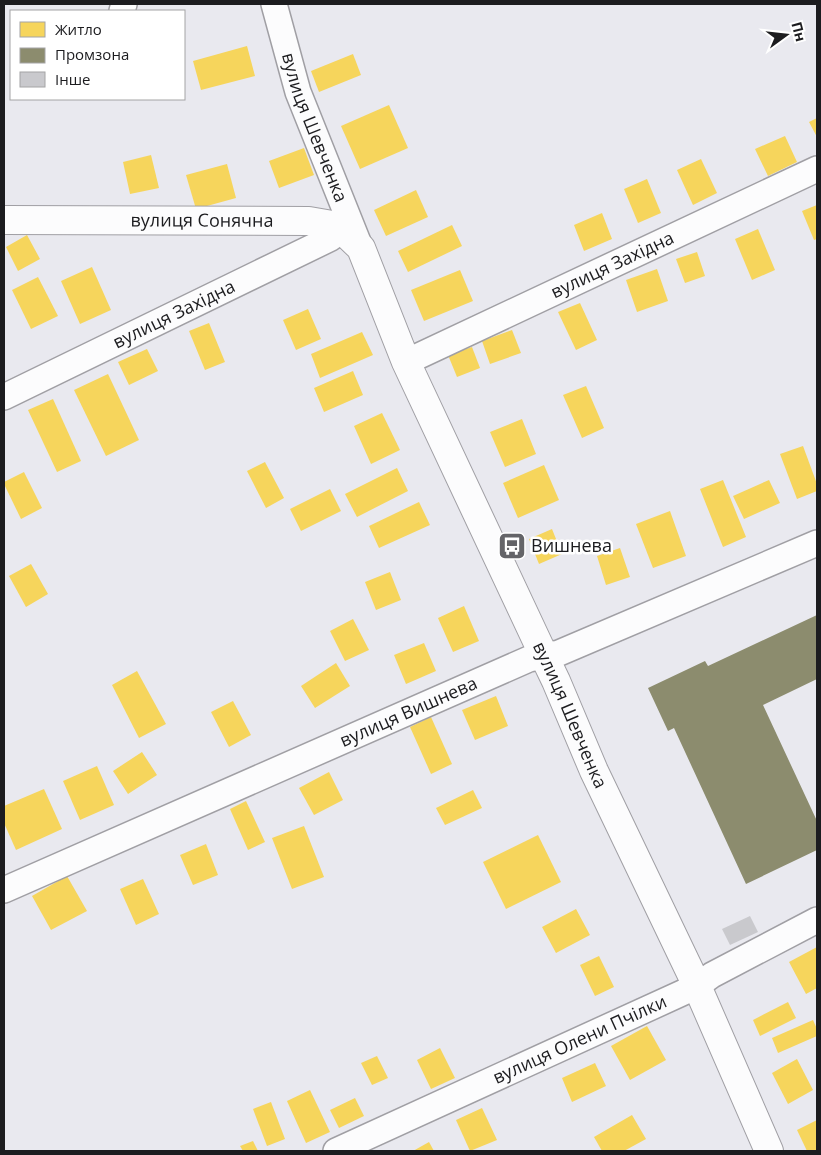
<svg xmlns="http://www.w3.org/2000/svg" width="821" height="1155" font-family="'Open Sans',sans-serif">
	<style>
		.homes { fill: #f6d55c }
		.industry { fill: #8c8c6e }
		.building { fill: #c9c9cd }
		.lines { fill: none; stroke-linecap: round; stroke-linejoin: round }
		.minor-casing { stroke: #a09fa4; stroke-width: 28 }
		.tertiary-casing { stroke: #a09fa4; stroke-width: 30 }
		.minor { stroke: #fcfcfd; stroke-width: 25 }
		.tertiary { stroke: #fcfcfd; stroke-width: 28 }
		.labels { text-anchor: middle; stroke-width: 5; stroke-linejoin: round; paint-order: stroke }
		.street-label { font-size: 18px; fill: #1c1c1f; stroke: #fff }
		.poi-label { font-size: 18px; fill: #1c1c1f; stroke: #fff; text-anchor: start }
	</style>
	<rect width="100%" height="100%" fill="#e9e9ef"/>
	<!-- homes -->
	<g class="homes">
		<path d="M247 46 255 76 201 90 193 61Z"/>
		<path d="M353 54 361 75 319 92 311 71Z"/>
		<path d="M389 105 408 148 360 169 341 126Z"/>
		<path d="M817 118V137L809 122Z"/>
		<path d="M785 136 797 162 768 176 755 149Z"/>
		<path d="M304 148 314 175 279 188 269 161Z"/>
		<path d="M151 155 159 188 130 194 123 162Z"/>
		<path d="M701 159 717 193 693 205 677 170Z"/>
		<path d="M227 164 236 198 196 209 186 175Z"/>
		<path d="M647 179 661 213 638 223 624 189Z"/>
		<path d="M416 190 428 217 386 236 374 210Z"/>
		<path d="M817 205V239L814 240 802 211Z"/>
		<path d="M602 213 612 239 584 251 574 225Z"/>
		<path d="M452 225 462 246 408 272 398 251Z"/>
		<path d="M758 229 775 270 752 280 735 239Z"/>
		<path d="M27 235 40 259 18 271 6 247Z"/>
		<path d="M697 252 705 276 685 283 676 259Z"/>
		<path d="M92 267 111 310 80 324 61 281Z"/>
		<path d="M657 269 668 301 637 312 626 280Z"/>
		<path d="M460 270 473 301 424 321 411 290Z"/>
		<path d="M38 277 58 316 31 329 12 290Z"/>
		<path d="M580 303 597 340 576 350 558 312Z"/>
		<path d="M308 309 321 339 296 350 283 320Z"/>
		<path d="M209 323 225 362 205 370 189 331Z"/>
		<path d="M512 330 521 353 490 364 482 341Z"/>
		<path d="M362 332 373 355 320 378 311 354Z"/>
		<path d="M472 347 480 368 457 377 448 355Z"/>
		<path d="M147 349 158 371 129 385 118 362Z"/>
		<path d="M353 371 363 395 324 412 314 388Z"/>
		<path d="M108 374 139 440 106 456 74 390Z"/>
		<path d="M586 386 604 428 582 438 563 395Z"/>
		<path d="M53 399 81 461 57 472 28 410Z"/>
		<path d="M382 413 400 450 371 464 354 426Z"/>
		<path d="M522 419 536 454 505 467 490 432Z"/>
		<path d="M803 446 817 484V491L797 499 780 454Z"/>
		<path d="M265 462 284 498 266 508 247 471Z"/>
		<path d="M544 465 559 500 518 518 503 483Z"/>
		<path d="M397 468 408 491 357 517 345 494Z"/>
		<path d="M24 472 42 508 21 519 4 484V482Z"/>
		<path d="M723 480 746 537 723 547 700 489Z"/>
		<path d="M769 480 780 503 744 519 733 496Z"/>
		<path d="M330 489 341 511 301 531 290 509Z"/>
		<path d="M419 502 430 525 379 548 369 526Z"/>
		<path d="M670 511 686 556 653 568 636 524Z"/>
		<path d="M552 529 562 554 539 564 529 539Z"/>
		<path d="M620 548 630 577 606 585 597 556Z"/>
		<path d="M31 564 48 594 26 607 9 576Z"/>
		<path d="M390 572 401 600 376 610 365 582Z"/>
		<path d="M464 606 479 641 453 652 438 618Z"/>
		<path d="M353 619 369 650 345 661 330 631Z"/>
		<path d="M424 643 436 671 406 684 394 655Z"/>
		<path d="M336 663 350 686 315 708 301 686Z"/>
		<path d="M137 671 166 724 139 738 112 685Z"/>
		<path d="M496 696 508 726 475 740 462 710Z"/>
		<path d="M233 701 251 735 229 747 211 712Z"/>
		<path d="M431 717 452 764 431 774 410 727Z"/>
		<path d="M142 752 157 775 128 794 113 771Z"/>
		<path d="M97 766 114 805 80 820 63 781Z"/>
		<path d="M329 772 343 800 314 815 299 788Z"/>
		<path d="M44 789 62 829 16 850 4 823V806Z"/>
		<path d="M473 790 482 808 445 825 436 808Z"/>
		<path d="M246 801 265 842 248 850 230 809Z"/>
		<path d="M304 826 324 877 292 889 272 838Z"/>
		<path d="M538 835 561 882 506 909 483 862Z"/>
		<path d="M206 844 218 875 193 885 180 855Z"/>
		<path d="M67 876 87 911 51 930 32 896Z"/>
		<path d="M143 879 159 914 136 925 120 889Z"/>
		<path d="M576 909 590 935 556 953 542 927Z"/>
		<path d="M817 947V988L806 994 789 962Z"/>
		<path d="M599 956 614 987 595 996 580 965Z"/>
		<path d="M788 1002 796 1018 760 1036 753 1020Z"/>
		<path d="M813 1020 817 1029V1036L778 1053 772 1038Z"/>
		<path d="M647 1026 666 1060 630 1080 611 1046Z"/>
		<path d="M440 1048 455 1078 431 1089 417 1060Z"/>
		<path d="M377 1056 388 1078 372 1085 361 1063Z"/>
		<path d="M797 1059 813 1090 788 1104 772 1073Z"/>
		<path d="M595 1063 606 1086 572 1102 562 1078Z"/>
		<path d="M310 1090 330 1132 306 1143 287 1101Z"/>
		<path d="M355 1098 364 1116 339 1128 330 1110Z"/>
		<path d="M271 1102 285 1139 267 1146 253 1109Z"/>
		<path d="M482 1108 497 1140 470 1151 456 1120Z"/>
		<path d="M632 1115 646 1139 624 1151H602L594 1137Z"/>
		<path d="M817 1120V1151H807L797 1130Z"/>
		<path d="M253 1141 258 1151H243L240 1146Z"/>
		<path d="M429 1142 434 1151H413Z"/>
	</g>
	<!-- industry -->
	<path class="industry" d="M817 615V679L763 705 817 821V850L746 884 674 728 668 731 648 688 705 661 708 666Z"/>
	<!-- building -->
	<path class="building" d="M750 916 758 932 730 945 722 929Z"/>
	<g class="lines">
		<!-- minor casing -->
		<g class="minor-casing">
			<g id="minor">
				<path id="s1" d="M274 4 298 92 358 242"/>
				<path d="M122 11 124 4"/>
				<path id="s2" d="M406 362 817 169"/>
				<path id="s3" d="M4 397 331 238 338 226"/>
				<path id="s4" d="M4 890 529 659 559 653 817 543"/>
				<path id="s5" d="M336 1151 682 993 697 986 712 975 817 920"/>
			</g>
		</g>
		<!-- tertiary casing -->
		<g class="tertiary-casing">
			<g id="tertiary">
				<path id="s6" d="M4 220 309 221 338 226 361 248 406 362 544 656 556 681 594 771 697 986 769 1151"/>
			</g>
		</g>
		<!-- minor -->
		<use href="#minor" class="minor"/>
		<!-- tertiary -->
		<use href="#tertiary" class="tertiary"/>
	</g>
	<!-- icons -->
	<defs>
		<g id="bus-square" transform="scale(1.4375)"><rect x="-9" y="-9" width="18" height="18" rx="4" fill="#646468" stroke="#fff"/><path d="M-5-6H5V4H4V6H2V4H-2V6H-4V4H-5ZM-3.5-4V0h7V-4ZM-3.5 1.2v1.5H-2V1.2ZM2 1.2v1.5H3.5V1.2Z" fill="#fff"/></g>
	</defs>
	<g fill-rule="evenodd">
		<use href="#bus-square" x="512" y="546"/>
	</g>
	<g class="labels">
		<!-- street labels -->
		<g class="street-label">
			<text dy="6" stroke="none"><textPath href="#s1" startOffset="130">вулиця Шевченка</textPath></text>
			<text dy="6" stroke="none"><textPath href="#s6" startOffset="198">вулиця Сонячна</textPath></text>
			<text dy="6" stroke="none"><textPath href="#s2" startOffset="228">вулиця Західна</textPath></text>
			<text dy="6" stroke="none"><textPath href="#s3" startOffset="189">вулиця Західна</textPath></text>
			<text dy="6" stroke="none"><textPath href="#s4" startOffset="442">вулиця Вишнева</textPath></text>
			<text dy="6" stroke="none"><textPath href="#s6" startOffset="878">вулиця Шевченка</textPath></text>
			<text dy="6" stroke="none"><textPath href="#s5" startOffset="268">вулиця Олени Пчілки</textPath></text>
		</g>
		<!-- poi labels -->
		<g class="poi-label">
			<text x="531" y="552">Вишнева</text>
		</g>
	</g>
	<!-- border -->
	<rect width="821" height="1155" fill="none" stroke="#1c1c1f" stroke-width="10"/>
	<!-- legend -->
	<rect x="10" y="10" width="175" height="90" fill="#ffffff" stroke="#a4a4a5"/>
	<rect x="20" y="22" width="25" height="15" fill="#f6d55c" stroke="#a4a4a5"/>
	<text x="55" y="35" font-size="15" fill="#1c1c1f">Житло</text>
	<rect x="20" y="48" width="25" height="15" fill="#8c8c6e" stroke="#a4a4a5"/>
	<text x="55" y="60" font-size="15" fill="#1c1c1f">Промзона</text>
	<rect x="20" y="72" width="25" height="15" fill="#c9c9cd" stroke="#a4a4a5"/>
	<text x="55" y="85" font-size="15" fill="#1c1c1f">Інше</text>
	<!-- north arrow -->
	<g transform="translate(786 35) rotate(75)" stroke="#ffffff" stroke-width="4" paint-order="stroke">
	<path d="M0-4L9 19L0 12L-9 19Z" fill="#1c1c1f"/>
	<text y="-8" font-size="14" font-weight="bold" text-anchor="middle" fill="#1c1c1f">Пн</text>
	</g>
</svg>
